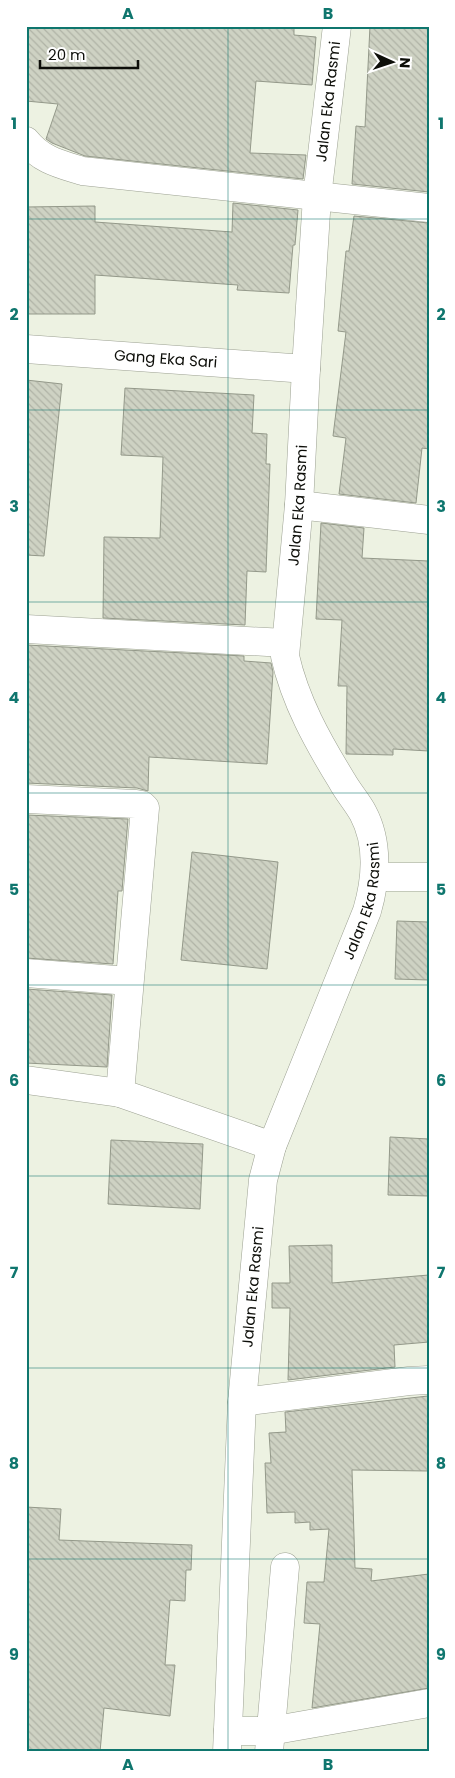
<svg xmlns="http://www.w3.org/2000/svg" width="455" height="1778" font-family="Poppins,sans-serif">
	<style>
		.building { fill: url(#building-back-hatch); stroke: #94998a }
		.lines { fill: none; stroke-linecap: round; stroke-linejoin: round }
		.minor-casing { stroke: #9ca192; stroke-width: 29 }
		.minor { stroke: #fff; stroke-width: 28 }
		.grid { fill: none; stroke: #0f766e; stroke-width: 1; stroke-opacity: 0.55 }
		.labels { text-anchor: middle; stroke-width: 4.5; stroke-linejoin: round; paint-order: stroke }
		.street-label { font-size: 15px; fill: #0d0e09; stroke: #fff }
		.neatline { fill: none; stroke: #0f766e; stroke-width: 2 }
		.grid-label { font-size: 16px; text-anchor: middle; font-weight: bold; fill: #0f766e }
	</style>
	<defs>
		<pattern id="building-back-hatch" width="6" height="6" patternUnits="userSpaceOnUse" patternTransform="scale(1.25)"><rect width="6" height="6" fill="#ced2c3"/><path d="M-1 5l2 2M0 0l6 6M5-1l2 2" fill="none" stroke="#b0b3a6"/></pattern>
	</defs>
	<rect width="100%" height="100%" fill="#edf2e2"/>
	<!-- building -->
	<g class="building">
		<path d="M26 26H294V35L316 37 312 85 256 81 250 153 306 155 303 179 85 156 52 143 46 139 58 104 26 101Z"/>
		<path d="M370 26H429V192L352 184 356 126 365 127Z"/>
		<path d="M233 203 298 210 295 245H293L289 293 237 290 238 285 95 275V314H26V207L95 206V222L232 232Z"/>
		<path d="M354 216 429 223V449L422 448 416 503 339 494 346 438 333 436 346 332 338 331 346 251H349Z"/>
		<path d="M26 380 62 384 44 556 26 555Z"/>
		<path d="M125 388 254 395 252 433 267 434 266 464H270L266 572 247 571 245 625 103 618 104 537 160 538 163 457 121 455Z"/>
		<path d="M321 523 364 528 362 558 429 561V751L393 749V755L346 754 347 686H338L342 620 316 619Z"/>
		<path d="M26 645 244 656V661L271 663 273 672 267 764 149 757 148 791 137 788 26 783Z"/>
		<path d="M26 815 128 819 122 891H118L113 964 26 958Z"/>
		<path d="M192 852 278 862 267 969 181 960Z"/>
		<path d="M397 921 429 922V980L395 979Z"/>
		<path d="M26 989 112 995 107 1067 26 1063Z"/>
		<path d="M390 1137 429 1139V1196L388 1195Z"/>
		<path d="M111 1140 203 1144 200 1209 108 1204Z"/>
		<path d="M332 1245V1283L429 1275V1342L394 1345 395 1367 288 1380 290 1308H272V1283H290L289 1246Z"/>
		<path d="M428 1396V1471L352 1470 355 1568 372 1569 371 1581 429 1574V1688L312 1708 320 1624 304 1623 307 1582H324L329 1529 310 1530V1522L295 1523V1512L267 1513 265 1463H271L269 1433 286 1432 285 1412Z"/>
		<path d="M26 1507 61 1509 59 1540 192 1545 191 1570H186L185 1601 170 1600 165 1665H175L170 1716 104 1708 100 1752H26Z"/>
	</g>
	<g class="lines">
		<!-- minor casing -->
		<g class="minor-casing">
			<g id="minor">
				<path d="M26 141C41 160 60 164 82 171L429 208"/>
				<path id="s1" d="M26 349 306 369"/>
				<path d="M299 505 429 520"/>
				<path d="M26 629 285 643"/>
				<path d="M26 799 136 804 142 805 145 808 120 1093"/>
				<path d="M375 877H429"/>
				<path d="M26 973 129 981"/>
				<path d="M26 1080 120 1093 272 1146"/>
				<path d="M242 1402 409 1381 429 1380"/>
				<path d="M228 1731H270L429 1703"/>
				<path id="s2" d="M227 1752 242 1402 263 1180 272 1146 367 911C376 880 379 843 363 813 357 802 348 792 342 781 318 742 295 701 285 656L299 505 306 369 317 197 337 26"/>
				<path d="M269 1752 285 1567"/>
			</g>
		</g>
		<!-- minor -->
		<use href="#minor" class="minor"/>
	</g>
	<!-- grid -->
	<path class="grid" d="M228 26V1752M26 219H429M26 410H429M26 602H429M26 793H429M26 985H429M26 1176H429M26 1368H429M26 1559H429"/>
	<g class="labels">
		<!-- street labels -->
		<g class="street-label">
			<text dy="5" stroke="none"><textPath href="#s2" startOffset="1695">Jalan Eka Rasmi</textPath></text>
			<text dy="5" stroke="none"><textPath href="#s1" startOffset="140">Gang Eka Sari</textPath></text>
			<text dy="5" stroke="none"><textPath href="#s2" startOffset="1290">Jalan Eka Rasmi</textPath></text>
			<text dy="5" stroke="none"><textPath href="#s2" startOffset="871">Jalan Eka Rasmi</textPath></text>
			<text dy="5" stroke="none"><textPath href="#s2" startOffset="466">Jalan Eka Rasmi</textPath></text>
		</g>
	</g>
	<!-- border -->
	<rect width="455" height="1778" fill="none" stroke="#ffffff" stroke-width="55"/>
	<!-- north arrow -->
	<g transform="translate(392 62) rotate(93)" stroke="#ffffff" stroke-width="4" paint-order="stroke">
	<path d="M0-4L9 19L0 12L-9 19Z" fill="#0d0e09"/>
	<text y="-8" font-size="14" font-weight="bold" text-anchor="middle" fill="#0d0e09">N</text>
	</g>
	<!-- scale -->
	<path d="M40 60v8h98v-8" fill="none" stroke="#0d0e09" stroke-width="2.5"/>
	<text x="48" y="60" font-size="15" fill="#0d0e09" stroke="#ffffff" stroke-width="4" paint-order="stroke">20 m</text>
	<rect x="28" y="28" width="400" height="1722" class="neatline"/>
	<g class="grid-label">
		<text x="128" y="19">A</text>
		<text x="328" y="19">B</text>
		<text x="14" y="129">1</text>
		<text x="441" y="129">1</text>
		<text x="14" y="320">2</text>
		<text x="441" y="320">2</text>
		<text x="14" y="512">3</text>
		<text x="441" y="512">3</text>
		<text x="14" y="703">4</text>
		<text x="441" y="703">4</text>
		<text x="14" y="895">5</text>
		<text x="441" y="895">5</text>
		<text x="14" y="1086">6</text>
		<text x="441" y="1086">6</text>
		<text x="14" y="1278">7</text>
		<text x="441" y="1278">7</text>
		<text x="14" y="1469">8</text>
		<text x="441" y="1469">8</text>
		<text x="14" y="1660">9</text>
		<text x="441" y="1660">9</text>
		<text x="128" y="1770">A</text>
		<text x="328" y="1770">B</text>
	</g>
</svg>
